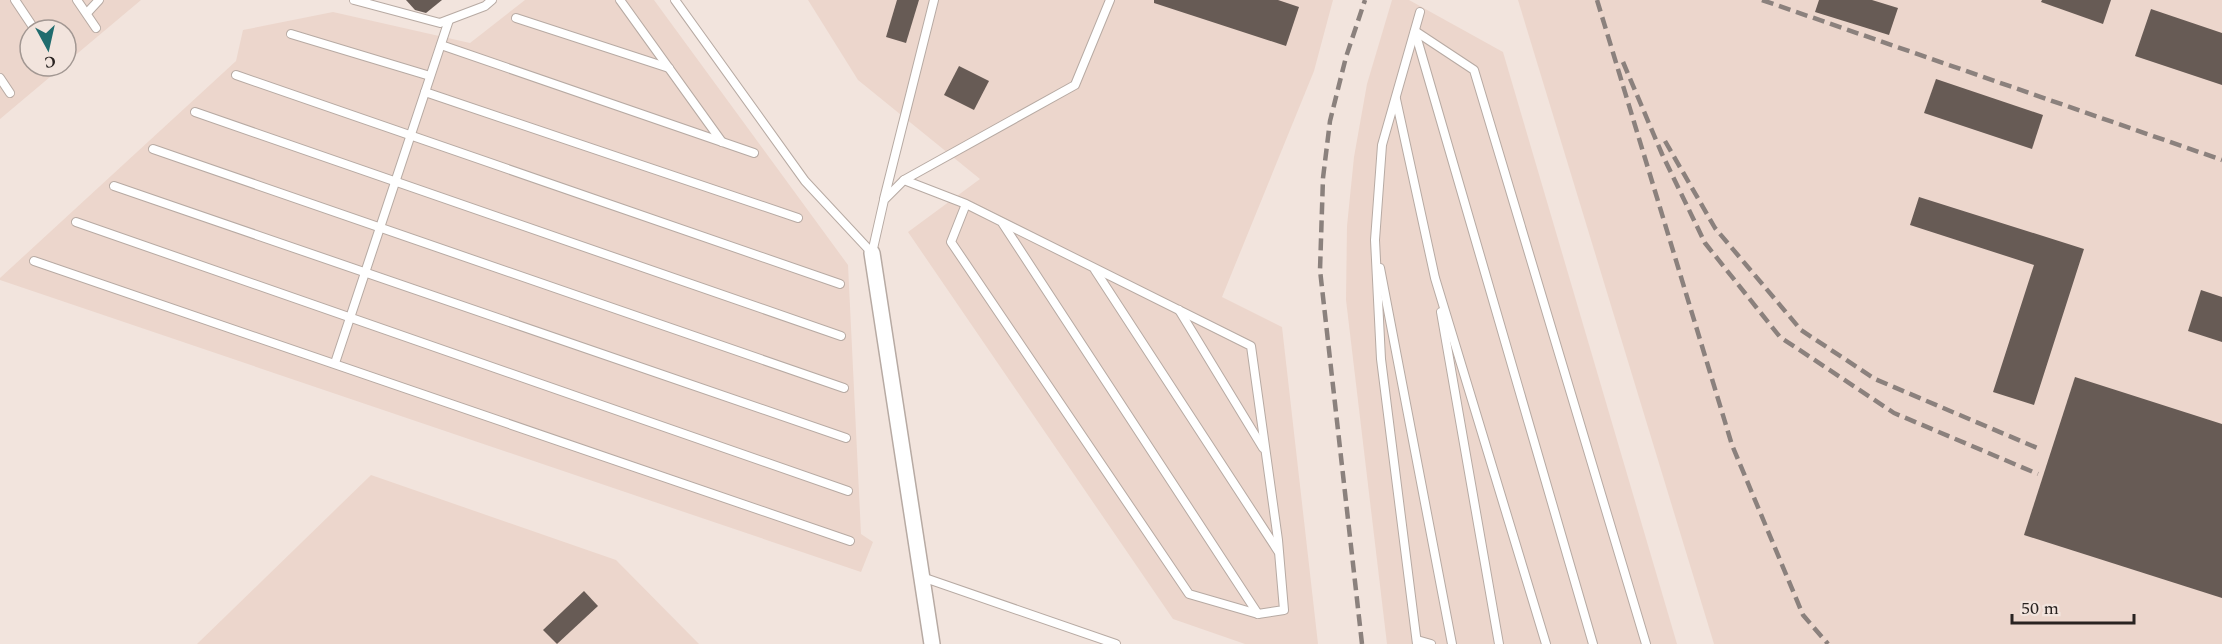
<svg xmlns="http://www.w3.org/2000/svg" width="2222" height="644" font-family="Spectral,serif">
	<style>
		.built { fill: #ecd6cc }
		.building { fill: #675b55 }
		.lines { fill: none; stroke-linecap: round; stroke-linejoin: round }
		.lane-casing { stroke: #b7aaa3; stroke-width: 10 }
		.street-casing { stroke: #b7aaa3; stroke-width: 18 }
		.lane { stroke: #fff; stroke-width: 8 }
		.street { stroke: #fff; stroke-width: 15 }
		.rail { stroke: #8b817d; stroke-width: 4.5; stroke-dasharray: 12 6; stroke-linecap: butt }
	</style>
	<rect width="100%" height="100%" fill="#f2e4dd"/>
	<!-- built -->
	<g class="built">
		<path d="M0 0H141L66 63V30H30V66H63L0 119Z"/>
		<path d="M525 0H654L848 265 861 534 873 542 861 572 0 280V278L236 61 243 30 333 12 470 43Z"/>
		<path d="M808 0H1333L1314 71 1222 297 1282 327 1318 644H1245L1173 619 908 232 980 179 858 80Z"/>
		<path d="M1392 0H1409L1503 52 1677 644H1387L1346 300 1347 226 1354 157 1367 84Z"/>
		<path d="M1518 0H2222V644H1714Z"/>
		<path d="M371 475 616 560 699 644H197Z"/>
	</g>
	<!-- building -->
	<g class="building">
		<path d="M406 0H442L426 13 415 10Z"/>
		<path d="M897 0H919L906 43 886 37Z"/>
		<path d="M1154 0H1278L1299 7 1286 46 1154 3Z"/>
		<path d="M1819 0H1872L1898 8 1889 35 1815 12Z"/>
		<path d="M2042 0H2111L2103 24 2041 2Z"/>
		<path d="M2151 9 2222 33V85L2135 56Z"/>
		<path d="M959 66 989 81 974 110 944 95Z"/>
		<path d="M1936 79 2043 115 2032 149 1924 113Z"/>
		<path d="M1919 197 2084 249 2034 405 1993 392 2034 265 1910 225Z"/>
		<path d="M2201 290 2222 297V342L2188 331Z"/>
		<path d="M2075 377 2222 424V598L2024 535Z"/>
		<path d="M584 591 598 606 557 644 543 630Z"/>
	</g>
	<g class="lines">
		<!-- lane casing -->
		<g class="lane-casing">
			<g id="lane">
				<path d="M15 0 35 30"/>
				<path d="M77 0 96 28"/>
				<path d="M354 0 440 23 485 6 492 0"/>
				<path d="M620 0 722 142"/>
				<path d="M675 0 805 181 872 253"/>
				<path d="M87 13 99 0"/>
				<path d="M516 18 669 68"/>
				<path d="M1415 31 1474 70 1646 644"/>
				<path d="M1415 32 1593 644"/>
				<path d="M291 34 430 76"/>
				<path d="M441 45 754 153"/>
				<path d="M236 75 840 284"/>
				<path d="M0 78 10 93"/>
				<path d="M425 92 798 218"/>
				<path d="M1396 99 1435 278 1546 644"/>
				<path d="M195 112 841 336"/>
				<path d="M153 149 844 388"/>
				<path d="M904 180 1075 85 1110 0"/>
				<path d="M114 186 846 438"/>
				<path d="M884 199 934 0"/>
				<path d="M76 222 848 491"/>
				<path d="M1003 224 1258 614"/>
				<path d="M872 253 884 200 904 180 966 204 1251 346 1278 540 1284 610 1258 614 1189 594 951 242 966 204"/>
				<path d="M34 261 850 541"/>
				<path d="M1380 268 1452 644"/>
				<path d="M1095 270 1278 551"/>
				<path d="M1179 310 1263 448"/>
				<path d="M1441 312 1499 644"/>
				<path d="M335 363 449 20"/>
				<path d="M922 577 1116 644"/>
				<path d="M1417 640 1431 644"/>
				<path d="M1417 644 1381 359 1375 240 1382 145 1420 12"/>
			</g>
		</g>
		<!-- street casing -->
		<g class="street-casing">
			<path id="street" d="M872 253 932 644"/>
		</g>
		<!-- lane -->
		<use href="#lane" class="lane"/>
		<!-- street -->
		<use href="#street" class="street"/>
		<!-- rail -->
		<g class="rail">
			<path d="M1597 0 1732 445 1803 615 1828 644"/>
			<path d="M1762 0 2222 160"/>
			<path d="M1623 62 1662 154 1705 243 1780 337 1894 413 2038 474"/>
			<path d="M1665 141 1715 228 1801 330 1875 379 2042 450"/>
			<path d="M1362 644 1320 270 1323 178 1330 121 1346 57 1365 0"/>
		</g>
	</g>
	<!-- north arrow -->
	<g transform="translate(48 48) rotate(172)"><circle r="28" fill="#f2e4dd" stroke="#a29792" stroke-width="1.5"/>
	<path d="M0-4.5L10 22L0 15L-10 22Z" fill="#206c6e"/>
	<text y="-9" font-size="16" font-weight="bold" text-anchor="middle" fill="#292321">С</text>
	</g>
	<!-- scale -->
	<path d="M2012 614v9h122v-9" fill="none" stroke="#292321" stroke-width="3"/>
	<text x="2021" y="614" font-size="18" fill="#292321" stroke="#f2e4dd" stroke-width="4.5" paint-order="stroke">50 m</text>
</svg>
